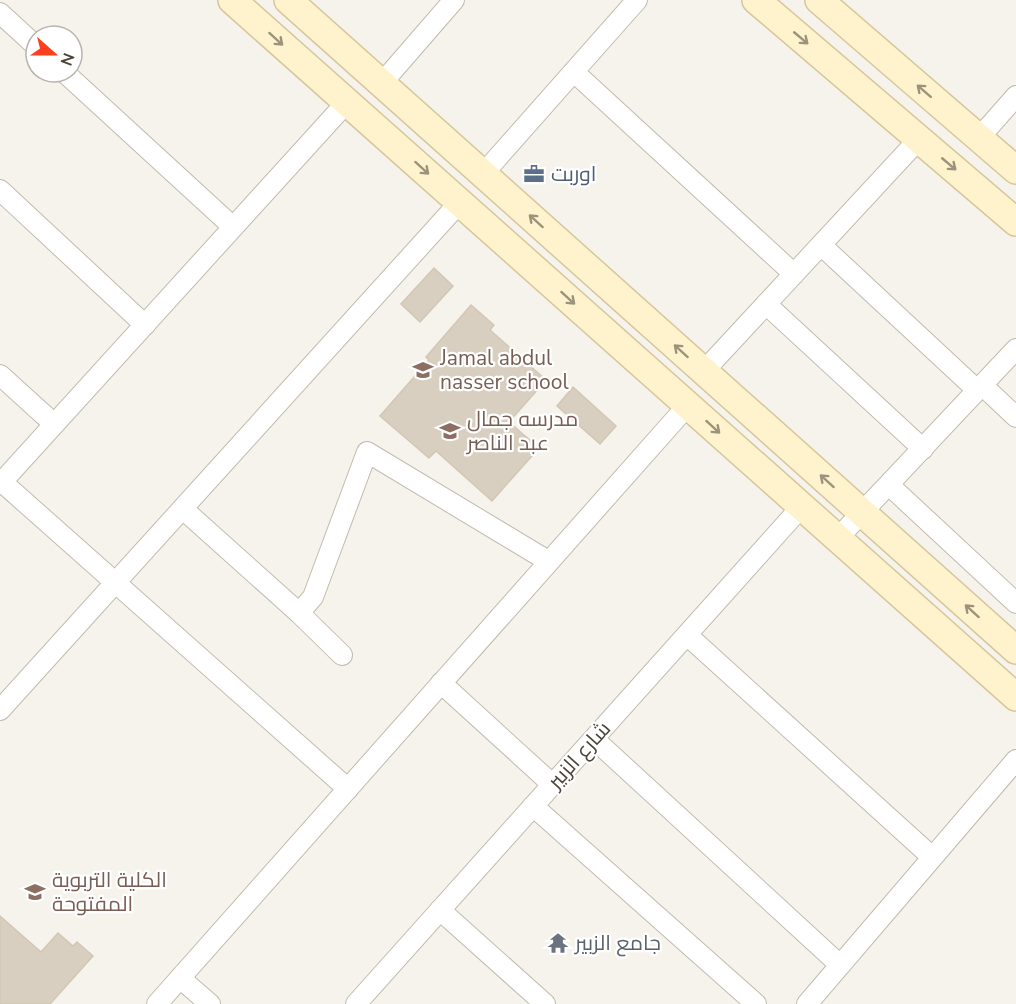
<svg xmlns="http://www.w3.org/2000/svg" width="1016" height="1004" font-family="'Nunito Sans',Cairo,sans-serif">
	<style>
		.building { fill: #d8cfc1; stroke: #d3c7b4; stroke-width: 1.5 }
		.lines { fill: none; stroke-linecap: round; stroke-linejoin: round }
		.street-casing { stroke: #c2bbae; stroke-width: 22 }
		.secondary-casing { stroke: #d6c79b; stroke-width: 30 }
		.street { stroke: #fff; stroke-width: 20 }
		.secondary { stroke: #fff3cd; stroke-width: 27 }
		.oneway { stroke: #9c937c }
		.labels { text-anchor: middle; stroke-width: 4.5; stroke-linejoin: round; paint-order: stroke }
		.service-label { font-size: 21px; fill: #4e5e75; stroke: #fff; text-anchor: start }
		.education-label { font-size: 21px; fill: #785e54; stroke: #fff; text-anchor: start }
		.street-label { font-size: 21px; fill: #4b4439; stroke: #fff }
		.worship-label { font-size: 21px; fill: #5b616d; stroke: #fff; text-anchor: start }
	</style>
	<rect width="100%" height="100%" fill="#f6f3ec"/>
	<!-- building -->
	<g class="building">
		<path d="M434 268 453 286 420 322 401 304Z"/>
		<path d="M471 305 494 325 490 330 546 380 509 422 539 448 492 501 436 451 429 458 380 416 429 360 426 357Z"/>
		<path d="M573 387 616 426 600 444 557 406Z"/>
		<path d="M0 916 41 952 58 933 73 946 77 942 93 956 50 1004H0Z"/>
	</g>
	<g class="lines">
		<!-- street casing -->
		<g class="street-casing">
			<g id="street">
				<path d="M0 13 36 46"/>
				<path d="M64 72 233 227"/>
				<path d="M574 72 794 274"/>
				<path d="M382 83 454 0"/>
				<path d="M979 138 1016 96"/>
				<path d="M483 174 637 0"/>
				<path d="M0 190 145 325"/>
				<path d="M821 245 977 390"/>
				<path d="M766 304 923 449"/>
				<path d="M704 371 919 139"/>
				<path d="M0 375 54 424"/>
				<path d="M982 385 1016 417"/>
				<path d="M2 482 348 789"/>
				<path d="M0 484 347 102"/>
				<path d="M889 485 1016 603"/>
				<path d="M183 509 299 613 342 655"/>
				<path d="M838 538 1016 349"/>
				<path d="M299 613 313 597 367 452 548 561"/>
				<path d="M687 635 932 857"/>
				<path d="M441 683 553 785"/>
				<path d="M0 710 460 202"/>
				<path d="M594 739 840 965"/>
				<path d="M533 806 756 1004"/>
				<path d="M440 910 545 1004"/>
				<path d="M180 978 210 1004"/>
				<path d="M157 1004 688 405"/>
				<path d="M356 1004 802 506"/>
				<path d="M807 1004 1016 760"/>
			</g>
		</g>
		<!-- secondary casing -->
		<g class="secondary-casing">
			<g id="secondary">
				<path d="M232 0 1016 697"/>
				<path d="M288 0 1016 650"/>
				<path d="M756 0 1016 222"/>
				<path d="M819 0 1016 170"/>
			</g>
		</g>
		<!-- street -->
		<use href="#street" class="street"/>
		<!-- secondary -->
		<use href="#secondary" class="secondary"/>
	</g>
	<!-- one-way arrows -->
	<defs><path id="oneway-shaft" d="M-6 0H5M1.5-3L5.5 0L1.5 3" fill="none" stroke-width="1.6" stroke-linecap="round" stroke-linejoin="round" transform="scale(1.5)"/></defs>
	<g class="oneway">
		<use href="#oneway-shaft" transform="translate(801 38) rotate(40)"/>
		<use href="#oneway-shaft" transform="translate(276 39) rotate(42)"/>
		<use href="#oneway-shaft" transform="translate(924 91) rotate(-139)"/>
		<use href="#oneway-shaft" transform="translate(949 164) rotate(40)"/>
		<use href="#oneway-shaft" transform="translate(422 168) rotate(42)"/>
		<use href="#oneway-shaft" transform="translate(536 221) rotate(-138)"/>
		<use href="#oneway-shaft" transform="translate(568 298) rotate(42)"/>
		<use href="#oneway-shaft" transform="translate(681 351) rotate(-138)"/>
		<use href="#oneway-shaft" transform="translate(713 427) rotate(42)"/>
		<use href="#oneway-shaft" transform="translate(827 481) rotate(-138)"/>
		<use href="#oneway-shaft" transform="translate(972 611) rotate(-138)"/>
	</g>
	<!-- icons -->
	<defs>
		<g id="office-bare" transform="scale(1.62)"><path d="M-6-3h4V-5.5h4V-3h4V5H-6ZM-1-4.5V-3h2v-1.5ZM-6 0V1H6V0Z" fill="#5c6f8a" stroke="#fff" stroke-width="2.5" paint-order="stroke"/></g>
		<g id="school-bare" transform="scale(1.62)"><path d="M0-5L7-2L0 1L-7-2ZM-4 1L0 2.5L4 1V4Q0 6-4 4Z" fill="#8d6e63" stroke="#fff" stroke-width="2.5" paint-order="stroke"/></g>
		<g id="university-bare" transform="scale(1.62)"><path d="M0-5L7-2L0 1L-7-2ZM-4 1L0 2.5L4 1V4Q0 6-4 4Z" fill="#8d6e63" stroke="#fff" stroke-width="2.5" paint-order="stroke"/></g>
		<g id="temple-bare" transform="scale(1.62)"><path d="M0-6L5-2H3V0L6.5 2.5H4V6H1.5V3h-3V6H-4V2.5H-6.5L-3 0V-2H-5Z" fill="#6b7280" stroke="#fff" stroke-width="2.5" paint-order="stroke"/></g>
	</defs>
	<g fill-rule="evenodd">
		<use href="#office-bare" x="534" y="174"/>
		<use href="#school-bare" x="423" y="370"/>
		<use href="#school-bare" x="450" y="431"/>
		<use href="#university-bare" x="35" y="892"/>
		<use href="#temple-bare" x="558" y="943"/>
	</g>
	<g class="labels">
		<!-- service labels -->
		<g class="service-label">
			<text x="551" y="181">اوربت</text>
		</g>
		<!-- education labels -->
		<g class="education-label">
			<text x="440" y="365">Jamal abdul<tspan x="440" dy="24">nasser school</tspan></text>
			<text x="467" y="426">مدرسه جمال<tspan x="467" dy="24">عبد الناصر</tspan></text>
			<text x="52" y="887">الكلية التربوية<tspan x="52" dy="24">المفتوحة</tspan></text>
		</g>
		<!-- street labels -->
		<g class="street-label">
			<text transform="translate(579 755) rotate(-48)" y="7">شارع الزبير</text>
		</g>
		<!-- worship labels -->
		<g class="worship-label">
			<text x="575" y="950">جامع الزبير</text>
		</g>
	</g>
	<!-- north arrow -->
	<g transform="translate(54 54) rotate(111)"><circle r="28" fill="#ffffff" stroke="#b7b4b0" stroke-width="1.5"/>
	<path d="M0-4.5L10 22L0 15L-10 22Z" fill="#fc3f1d"/>
	<text y="-9" font-size="16" font-weight="bold" text-anchor="middle" fill="#4b4439">N</text>
	</g>
</svg>
